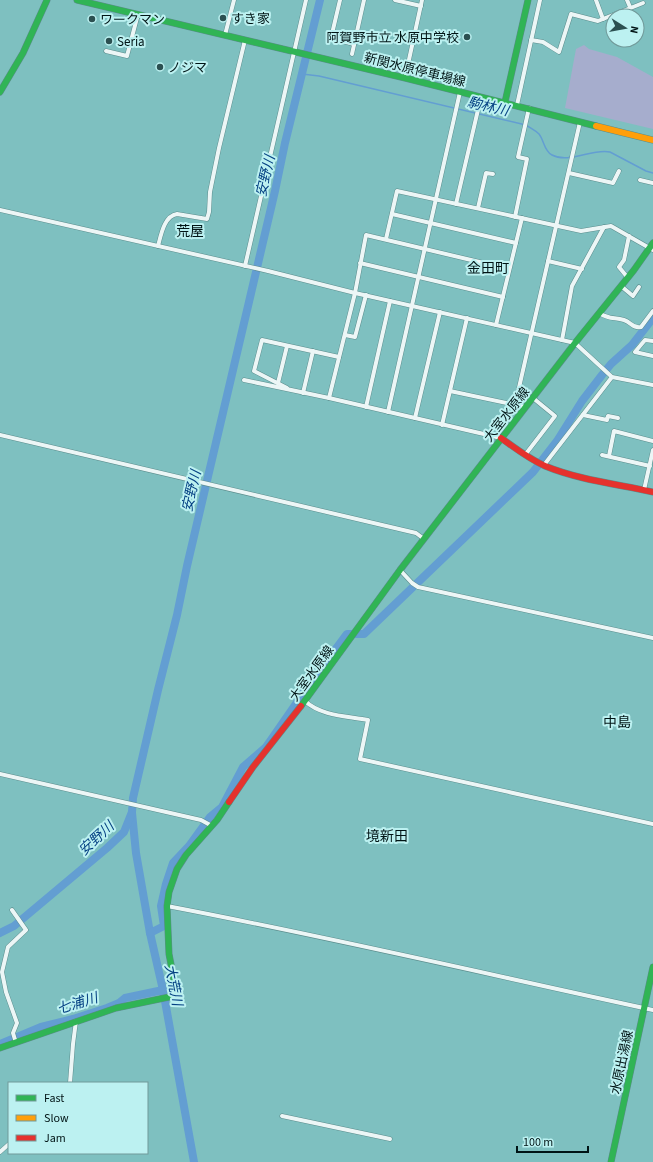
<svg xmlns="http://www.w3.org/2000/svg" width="653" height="1162" font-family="'Source Sans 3','Noto Sans JP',sans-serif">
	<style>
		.pitch { fill: #a6adcd }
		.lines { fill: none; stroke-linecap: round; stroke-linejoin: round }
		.stream { stroke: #639ed2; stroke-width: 1.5 }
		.river { stroke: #639ed2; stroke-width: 8 }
		.street-casing { stroke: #5b8c8c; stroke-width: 5 }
		.fast-casing { stroke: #5b8c8c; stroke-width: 7 }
		.slow-casing { stroke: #5b8c8c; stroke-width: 7 }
		.jam-casing { stroke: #5b8c8c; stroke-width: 7 }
		.street { stroke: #ecf6f6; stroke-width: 4 }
		.fast { stroke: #30b455; stroke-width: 6 }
		.slow { stroke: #ff9f0a; stroke-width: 6 }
		.jam { stroke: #e5322d; stroke-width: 6 }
		.poi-dot { fill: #2c5051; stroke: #bcf1f1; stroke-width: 1.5 }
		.labels { text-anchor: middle; stroke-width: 4; stroke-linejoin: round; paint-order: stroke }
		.poi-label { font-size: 13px; fill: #001415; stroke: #bcf1f1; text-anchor: start }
		.street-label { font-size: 13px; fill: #001415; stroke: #bcf1f1 }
		.water-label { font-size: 14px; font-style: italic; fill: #054183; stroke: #bcf1f1 }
		.neighbourhood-label { font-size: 14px; fill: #001415; stroke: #bcf1f1 }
	</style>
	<rect width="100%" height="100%" fill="#7ec0c0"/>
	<!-- pitch -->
	<path class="pitch" d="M584 45 589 49 617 57 653 77V129L565 108 576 49Z"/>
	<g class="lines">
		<!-- stream -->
		<path class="stream" d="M302 74 319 76 526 125C530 128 535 130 539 134 544 140 544 151 552 155 569 164 593 148 610 152L646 171 653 173"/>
		<!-- river -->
		<g class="river">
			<path d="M132 813 136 853 150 933 163 990 194 1162"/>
			<path d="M0 933 14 926 107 848 124 832 132 812 133 798 158 690 177 615 187 566 275 191 285 143 320 0"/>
			<path d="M150 933 164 926 161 906 166 884 173 863 189 846 210 817 222 807 243 767 266 747 309 685 347 634H364L533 472 557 441 582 401 602 375 611 364 632 345 653 318"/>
			<path d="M0 1044 41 1027 73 1019 107 1008 119 1003 125 998 163 990"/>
		</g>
		<!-- street casing -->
		<g class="street-casing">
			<g id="street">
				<path d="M340 0 331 38 354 44"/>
				<path d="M395 0 421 6"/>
				<path d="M596 0 603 19"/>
				<path d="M627 0 630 7"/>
				<path d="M225 35 234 0"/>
				<path d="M531 40 543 42 559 52 571 14 598 21 643 3"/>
				<path d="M106 51 127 56 138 14"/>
				<path d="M352 54 364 0"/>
				<path d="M405 78 422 0"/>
				<path d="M517 105 540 0"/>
				<path d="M569 173 613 183 619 171"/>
				<path d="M640 180 653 183"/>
				<path d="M456 204 481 97"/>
				<path d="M478 208 486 173 493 174"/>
				<path d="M0 210 268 271 355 293 575 343 612 377 653 385"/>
				<path d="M392 214 516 243"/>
				<path d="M515 217 527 159 518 157 529 108"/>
				<path d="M386 239 397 191 581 231 611 226 653 250"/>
				<path d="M158 246C161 235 164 216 177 214L207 219 209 212 210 192 219 148 245 40"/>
				<path d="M548 261 582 269"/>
				<path d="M360 263 503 297"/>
				<path d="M245 266 306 0"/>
				<path d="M628 278 619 267 624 260 629 236"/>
				<path d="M621 286 633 296 639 287"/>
				<path d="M599 313C610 320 614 317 624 320 631 322 633 329 641 327L653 311"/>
				<path d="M496 325 522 218"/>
				<path d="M345 335 355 337 366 295"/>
				<path d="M562 340 572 286 604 227"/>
				<path d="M653 341 645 340 635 352 653 356"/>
				<path d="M244 380 329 398 501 438"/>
				<path d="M278 383 287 346"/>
				<path d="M287 388 254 371 262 340 339 357"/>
				<path d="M450 391 525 407"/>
				<path d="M303 393 313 351"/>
				<path d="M329 398 355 293 366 235 509 269"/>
				<path d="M515 405 580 122"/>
				<path d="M366 407 390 301"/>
				<path d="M388 412 460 92"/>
				<path d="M583 415 607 420 608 416 618 418"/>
				<path d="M415 418 440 312"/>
				<path d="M442 425 467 318"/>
				<path d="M0 435 416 533 424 539"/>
				<path d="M525 455 555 416 533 398"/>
				<path d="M602 455 650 466"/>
				<path d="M609 456 614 431 653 441"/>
				<path d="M544 465 612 377"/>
				<path d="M644 490 653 450"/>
				<path d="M400 570 412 583 418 587 653 638"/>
				<path d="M305 701C321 716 347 716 368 720L360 759 653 824"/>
				<path d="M0 774 201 820 212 826"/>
				<path d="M167 906C330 937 491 975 653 1010"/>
				<path d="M12 910 26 930 8 947 2 972 6 992 17 1023 13 1033 16 1043"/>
				<path d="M70 1083 73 1044 76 1021"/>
				<path d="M282 1116 390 1139"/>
				<path d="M0 1152 9 1144"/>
			</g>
		</g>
		<!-- fast casing -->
		<g class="fast-casing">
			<g id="fast">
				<path d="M77 0 405 78 596 126"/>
				<path d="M0 92 23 53 47 0"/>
				<path d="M505 102 528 0"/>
				<path d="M301 706 400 570 575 343 634 270 653 243"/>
				<path d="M0 1048 116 1008 174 996 175 985 169 954 167 906 169 892 177 869 186 855 217 820 229 802"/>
				<path d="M611 1162 653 967"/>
			</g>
		</g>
		<!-- slow casing -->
		<g class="slow-casing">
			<path id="slow" d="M596 126 653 140"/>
		</g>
		<!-- jam casing -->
		<g class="jam-casing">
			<g id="jam">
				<path d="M501 438C515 448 529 459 545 466 579 480 617 484 653 492"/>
				<path d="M229 802 253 767 301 706"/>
			</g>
		</g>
		<!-- street -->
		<use href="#street" class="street"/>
		<!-- fast -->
		<use href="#fast" class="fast"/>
		<!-- slow -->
		<use href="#slow" class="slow"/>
		<!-- jam -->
		<use href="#jam" class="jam"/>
	</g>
	<!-- markers -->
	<g class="poi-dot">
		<circle cx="223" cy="18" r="4"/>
		<circle cx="92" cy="19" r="4"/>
		<circle cx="467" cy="37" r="4"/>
		<circle cx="109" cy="41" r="4"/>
		<circle cx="160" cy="67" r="4"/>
	</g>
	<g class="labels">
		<!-- poi labels -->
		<g class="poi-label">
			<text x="231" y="23">すき家</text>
			<text x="100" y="24">ワークマン</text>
			<text x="459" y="42" text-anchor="end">阿賀野市立 水原中学校</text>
			<text x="117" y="46">Seria</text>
			<text x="168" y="72">ノジマ</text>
		</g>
		<!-- street labels -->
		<g class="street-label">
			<text transform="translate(415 69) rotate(14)" y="5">新関水原停車場線</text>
			<text transform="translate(506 414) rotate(-52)" y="5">大室水原線</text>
			<text transform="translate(311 673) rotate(-54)" y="5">大室水原線</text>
			<text transform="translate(621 1062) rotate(-78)" y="5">水原出湯線</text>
		</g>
		<!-- water labels -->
		<g class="water-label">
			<text transform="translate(488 106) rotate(13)" y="5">駒林川</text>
			<text transform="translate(265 176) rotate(-77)" y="5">安野川</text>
			<text transform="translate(191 491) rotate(-77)" y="5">安野川</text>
			<text transform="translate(96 838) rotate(-43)" y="5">安野川</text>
			<text transform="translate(174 985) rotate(79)" y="5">大荒川</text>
			<text transform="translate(77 1003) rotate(-17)" y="5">七浦川</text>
		</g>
		<!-- neighbourhood labels -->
		<g class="neighbourhood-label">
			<text x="190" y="236">荒屋</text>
			<text x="488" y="273">金田町</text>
			<text x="617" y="727">中島</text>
			<text x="387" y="841">境新田</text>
		</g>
	</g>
	<!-- legend -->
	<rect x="8" y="1082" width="140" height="72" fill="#bcf1f1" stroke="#719999"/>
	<rect x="16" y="1095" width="20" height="6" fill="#30b455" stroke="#719999"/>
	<text x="44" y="1102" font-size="12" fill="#001415">Fast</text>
	<rect x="16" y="1115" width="20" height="6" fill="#ff9f0a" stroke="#719999"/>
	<text x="44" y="1122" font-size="12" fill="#001415">Slow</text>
	<rect x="16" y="1135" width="20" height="6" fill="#e5322d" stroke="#719999"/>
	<text x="44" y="1142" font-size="12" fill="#001415">Jam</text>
	<!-- north arrow -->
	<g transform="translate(625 28) rotate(101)"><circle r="19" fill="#bcf1f1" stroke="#719999"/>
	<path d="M0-3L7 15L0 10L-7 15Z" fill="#2c5051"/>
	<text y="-6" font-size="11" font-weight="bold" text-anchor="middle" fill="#001415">N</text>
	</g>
	<!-- scale -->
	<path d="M517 1146v6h71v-6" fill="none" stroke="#001415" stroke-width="2"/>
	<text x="523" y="1146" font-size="12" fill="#001415" stroke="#bcf1f1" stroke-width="3" paint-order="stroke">100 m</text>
</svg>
